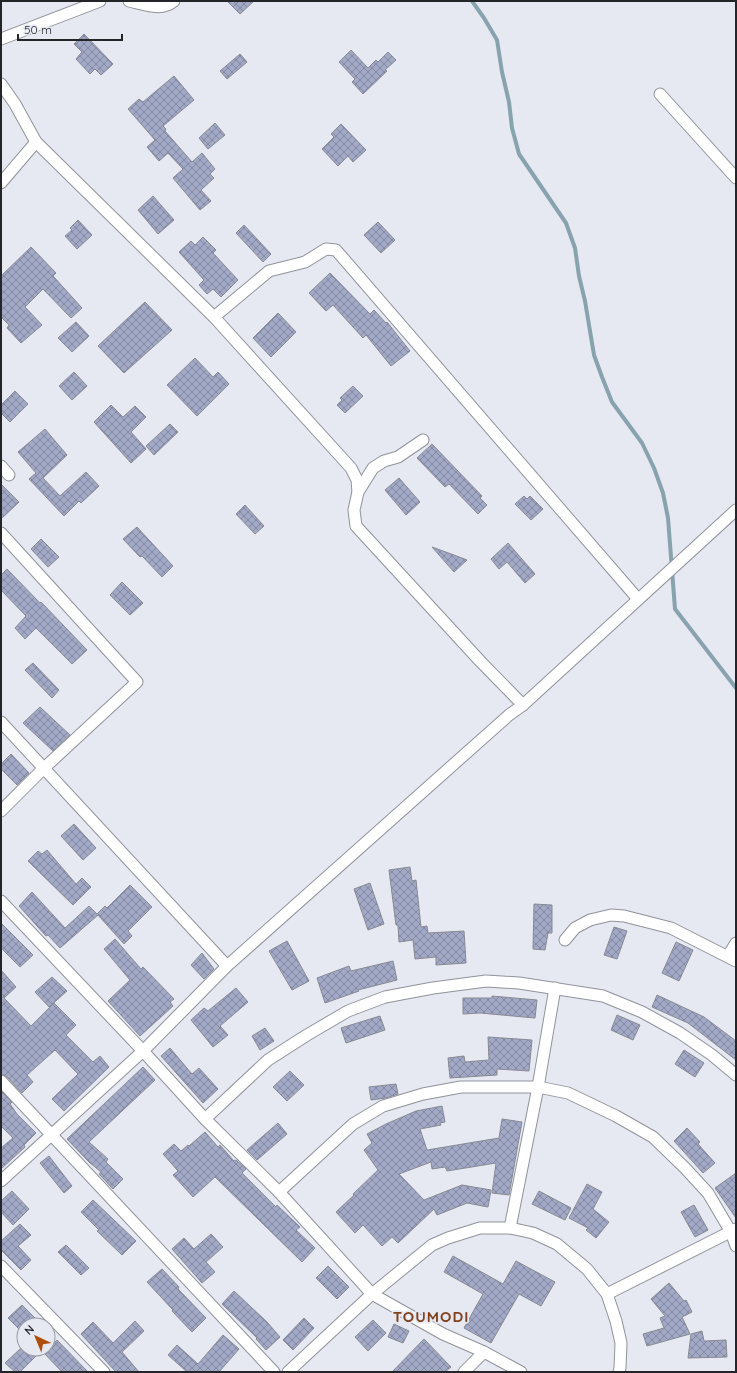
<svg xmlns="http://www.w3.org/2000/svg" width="737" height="1373" font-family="Quicksand,sans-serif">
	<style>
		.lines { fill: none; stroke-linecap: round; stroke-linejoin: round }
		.stream { stroke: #88a3ad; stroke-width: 4 }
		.building { fill: url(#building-cross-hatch); stroke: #878a92 }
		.minor-casing { stroke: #90939b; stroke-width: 13 }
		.minor { stroke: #fff; stroke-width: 11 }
		.labels { text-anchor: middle; stroke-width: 3.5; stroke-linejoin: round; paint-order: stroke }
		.district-label { font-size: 15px; font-weight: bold; letter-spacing: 1px; fill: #80411d; stroke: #e6e8f2 }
	</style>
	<defs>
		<pattern id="building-cross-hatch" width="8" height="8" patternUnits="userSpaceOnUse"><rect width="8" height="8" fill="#a2a9c6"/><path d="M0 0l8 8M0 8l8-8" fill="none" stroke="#8489a1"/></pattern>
	</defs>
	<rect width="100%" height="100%" fill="#e6e8f2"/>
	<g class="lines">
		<!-- stream -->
		<path class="stream" d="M472 1 484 18 497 40 502 72 509 102 512 128 519 154 566 223 575 248 579 276 585 301 594 355 602 377 612 402 642 443 654 468 663 493 668 518 675 609 736 688"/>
	</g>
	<!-- building -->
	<g class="building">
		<path d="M227 1H254L240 14Z"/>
		<path d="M84 34 113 64 101 75 95 69 90 74 76 59 82 52 74 44Z"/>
		<path d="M351 50 368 68 376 60 378 62 388 52 396 60 385 70 387 71 363 94 352 82 355 79 339 62Z"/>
		<path d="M240 54 247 62 227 79 220 71Z"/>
		<path d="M174 76 194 100 163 126 166 129 165 131 192 162 202 153 215 169 210 174 214 178 201 190 211 201 200 210 173 178 183 169 168 153 159 161 147 147 155 140 128 109 139 99 143 102Z"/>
		<path d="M215 123 225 135 208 149 199 138Z"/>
		<path d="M341 124 366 150 353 162 348 156 338 166 322 149 334 137 331 134Z"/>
		<path d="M153 196 174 220 158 234 138 210Z"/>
		<path d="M78 220 92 235 77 249 65 236 72 230 70 228Z"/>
		<path d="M378 222 395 240 381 253 364 235Z"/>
		<path d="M244 225 271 254 263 262 236 233Z"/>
		<path d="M203 237 216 250 213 253 238 280 221 297 213 289 207 294 199 285 204 280 179 252 191 241 195 245Z"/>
		<path d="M31 247 56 273 53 276 82 308 71 318 43 289 25 307 42 325 21 343 7 328 9 325 1 317V276Z"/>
		<path d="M330 273 370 314 374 310 386 323 387 322 410 351 391 366 366 335 363 338 333 305 326 311 309 293Z"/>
		<path d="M145 302 172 330 124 373 98 346Z"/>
		<path d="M278 313 296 332 271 357 253 338Z"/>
		<path d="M76 322 89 336 72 352 58 338Z"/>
		<path d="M195 358 213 377 218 372 229 384 197 416 167 385Z"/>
		<path d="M74 372 87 386 72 400 59 386Z"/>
		<path d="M353 386 363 396 345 413 337 405 342 400 340 398Z"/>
		<path d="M15 391 28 404 10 422 1 413V405Z"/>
		<path d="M111 405 123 417 135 406 146 417 131 432 146 449 131 463 94 422Z"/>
		<path d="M170 424 178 432 154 455 146 446Z"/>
		<path d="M45 429 67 455 43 478 60 496 86 472 99 486 81 503 79 501 64 516 29 479 36 473 18 452Z"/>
		<path d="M432 444 482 496 480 498 487 505 478 514 449 484 445 487 417 458Z"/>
		<path d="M399 478 420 502 406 515 385 490Z"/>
		<path d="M1 484 19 502 1 519Z"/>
		<path d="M524 496 527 499 530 496 543 509 531 520 515 504Z"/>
		<path d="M245 505 264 526 255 534 236 514Z"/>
		<path d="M137 527 173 566 162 577 142 556 140 557 123 539Z"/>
		<path d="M41 539 59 557 48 567 31 549Z"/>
		<path d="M508 543 535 574 525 583 507 562 499 569 491 559Z"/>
		<path d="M432 547 454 555 467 560 454 572Z"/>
		<path d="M7 569 40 603 41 602 87 650 72 664 36 628 25 639 15 628 26 616 1 590V575Z"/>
		<path d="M122 582 143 603 130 615 110 595Z"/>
		<path d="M33 663 59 690 52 698 25 670Z"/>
		<path d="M40 707 70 735 53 751 23 723Z"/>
		<path d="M11 754 29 773 17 785 1 769V764Z"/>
		<path d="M74 824 96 848 83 860 61 836Z"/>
		<path d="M47 850 76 884 82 878 91 887 73 905 28 861 38 851 42 854Z"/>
		<path d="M410 867 412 881 416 880 421 927 427 926 428 933 464 931 466 963 436 965V957L415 959 413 940 399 942 398 925H396L389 870Z"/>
		<path d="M370 883 384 924 368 930 354 889Z"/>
		<path d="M130 885 152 907 128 931 132 936 124 944 98 915 60 948 48 935 46 936 19 906 32 892 65 928 89 906 97 914 105 906 107 908Z"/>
		<path d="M534 904 552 905V933H548L545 950 533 949Z"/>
		<path d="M1 923 33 955 20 967 1 948Z"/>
		<path d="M614 927 627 931 617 959 604 955Z"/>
		<path d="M115 939 141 969 143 967 174 999 170 1002 173 1006 140 1036 108 1001 130 980 104 949Z"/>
		<path d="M287 941 309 981 292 990 269 951Z"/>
		<path d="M676 942 693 950 679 981 662 973Z"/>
		<path d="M202 953 214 969 204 979 191 965Z"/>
		<path d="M393 961 397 980 358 990 359 991 325 1003 317 978 349 966 351 971Z"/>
		<path d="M1 970 16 987 4 998 31 1026 54 1003 76 1025 66 1035 93 1062 100 1056 109 1067 64 1111 52 1099 78 1074 55 1050 27 1075 33 1082 22 1093 6 1076 1 1074Z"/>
		<path d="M52 977 67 991 49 1007 35 992Z"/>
		<path d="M236 988 248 1002 220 1026 228 1035 213 1047 191 1020 204 1008 208 1011Z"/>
		<path d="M657 995 704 1017 736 1041V1060L688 1023 652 1007Z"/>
		<path d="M492 996 537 1000 535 1018 480 1013 463 1014V998H492Z"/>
		<path d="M617 1015 640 1025 633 1040 611 1030Z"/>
		<path d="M380 1016 385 1030 346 1043 341 1028Z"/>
		<path d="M265 1028 274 1041 260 1050 252 1036Z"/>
		<path d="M488 1037 532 1040 529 1071 497 1069V1075L450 1078 448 1058 464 1056 465 1062 489 1060Z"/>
		<path d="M170 1048 192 1074 199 1068 218 1089 203 1103 161 1056Z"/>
		<path d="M684 1050 704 1063 695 1077 675 1064Z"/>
		<path d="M143 1067 155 1080 89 1142 108 1159 106 1162 123 1179 113 1189 99 1174 101 1172 89 1162 67 1139Z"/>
		<path d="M290 1071 304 1085 287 1101 273 1087Z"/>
		<path d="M396 1084 398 1094 386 1098 371 1100 369 1087Z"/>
		<path d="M1 1091 12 1102 10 1104 17 1114 36 1133 24 1145 25 1147 1 1169V1148L13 1138 1 1126Z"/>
		<path d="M442 1106 445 1122 440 1123 441 1125 420 1129 427 1150 499 1138 502 1119 522 1122 509 1195 492 1193 496 1163 447 1171 445 1167 432 1169 431 1162 399 1174 424 1200 462 1185 491 1190 488 1207 467 1203 437 1215 434 1209 398 1243 392 1237 382 1246 363 1225 355 1233 336 1212 354 1195 353 1194 378 1170 364 1150 372 1143 367 1134 386 1124 416 1111Z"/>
		<path d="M278 1123 287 1134 257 1160 247 1150Z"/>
		<path d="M687 1128 700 1142 698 1144 715 1163 703 1173 674 1141Z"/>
		<path d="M205 1132 218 1147 220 1145 234 1161 236 1160 246 1169 242 1173 276 1207 277 1205 300 1227 296 1230 315 1248 302 1262 215 1177 193 1197 173 1175 178 1171 163 1154 174 1144 181 1151 188 1145 189 1146Z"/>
		<path d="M49 1156 72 1186 64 1193 40 1163Z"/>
		<path d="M736 1173V1218L715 1188Z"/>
		<path d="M587 1184 602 1192 593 1209 609 1222 596 1238 586 1230 588 1228 569 1218Z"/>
		<path d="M12 1191 29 1209 13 1225 1 1212V1201Z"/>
		<path d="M539 1191 571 1208 565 1220 532 1204Z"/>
		<path d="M93 1200 136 1241 122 1255 97 1231 99 1230 81 1212Z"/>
		<path d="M694 1205 708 1230 695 1237 681 1212Z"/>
		<path d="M20 1224 31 1235 18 1246 31 1260 21 1270 1 1250V1241Z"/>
		<path d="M211 1234 223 1247 206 1262 215 1272 202 1283 172 1249 184 1238 194 1249Z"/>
		<path d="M66 1245 89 1268 81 1275 58 1252Z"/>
		<path d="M453 1256 503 1284 516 1261 555 1282 541 1306 519 1294 491 1343 464 1328 483 1294 444 1272Z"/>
		<path d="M328 1266 349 1287 337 1299 316 1278Z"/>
		<path d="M162 1269 179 1287 178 1289 206 1318 192 1332 172 1311 173 1310 147 1282Z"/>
		<path d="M669 1283 684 1301 686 1300 692 1312 682 1317 690 1334 647 1346 643 1334 664 1328 660 1318 665 1316 651 1299Z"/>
		<path d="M234 1291 267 1322 280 1337 266 1350 256 1339 257 1338 222 1304Z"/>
		<path d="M22 1305 42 1325H24V1334L8 1318Z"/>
		<path d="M304 1318 314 1328 293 1350 283 1340Z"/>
		<path d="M373 1320 386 1333 368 1351 355 1337Z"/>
		<path d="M135 1321 144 1331 122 1352 139 1372H116L81 1334 93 1322 113 1343Z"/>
		<path d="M394 1324 409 1331 403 1343 388 1337Z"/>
		<path d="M702 1331 704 1341 726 1340 727 1357 688 1358 691 1334Z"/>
		<path d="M223 1335 239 1349 219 1372H187L168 1355 177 1345 198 1364Z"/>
		<path d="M424 1339 451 1367 445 1372H392Z"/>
		<path d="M57 1340 88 1372H62L44 1353Z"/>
		<path d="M20 1349H43L20 1372H15L5 1363Z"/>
	</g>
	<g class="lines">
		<!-- minor casing -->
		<g class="minor-casing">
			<g id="minor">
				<path d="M129 1C143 4 162 12 174 1"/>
				<path d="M1 39 100 1"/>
				<path d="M1 84 15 104 36 142 214 317 351 468 357 480 358 492 354 510 356 526 480 661 523 705"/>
				<path d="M660 94 736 178"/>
				<path d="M1 183 36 142"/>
				<path d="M214 317 269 271 305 262 326 249 336 250 638 599"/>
				<path d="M1 466 9 475"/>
				<path d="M358 492 373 468 384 461 398 457 423 440"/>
				<path d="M1 533 137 682 43 769 1 811"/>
				<path d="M1 722 227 966"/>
				<path d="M1 901 143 1051 205 1119 279 1192 372 1294 443 1334 484 1352 521 1372"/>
				<path d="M565 940 575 928 590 920 611 915 624 916 671 928 736 961"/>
				<path d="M728 956 736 943"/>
				<path d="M1 1081 274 1372"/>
				<path d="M205 1119 268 1060 307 1035 348 1011 385 997 433 988 486 981 519 983 603 996 642 1012 680 1033 712 1055 736 1075"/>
				<path d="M1 1181 143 1051 227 966 509 715 523 705 736 510"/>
				<path d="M279 1192 353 1124 383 1106 423 1094 461 1087H538L568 1093 616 1116 653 1137 685 1168 708 1193 731 1232 736 1246"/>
				<path d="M510 1228 538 1087 555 988"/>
				<path d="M1 1266 104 1372"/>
				<path d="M607 1294 736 1229"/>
				<path d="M288 1372 372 1294 432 1245 448 1238 480 1228H510L533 1233 557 1244 587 1269 607 1294 616 1321 621 1343 620 1368 619 1372"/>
				<path d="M464 1372 484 1352"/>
			</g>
		</g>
		<!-- minor -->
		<use href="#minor" class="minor"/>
	</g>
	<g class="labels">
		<!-- district labels -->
		<g class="district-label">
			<text x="431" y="1322">TOUMODI</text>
		</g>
	</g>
	<!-- border -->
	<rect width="737" height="1373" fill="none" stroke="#242529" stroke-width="4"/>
	<!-- north arrow -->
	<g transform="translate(36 1337) rotate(316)"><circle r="19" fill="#e6e8f2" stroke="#989aa2"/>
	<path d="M0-3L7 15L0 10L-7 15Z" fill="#af4e08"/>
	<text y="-6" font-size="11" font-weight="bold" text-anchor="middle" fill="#242529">N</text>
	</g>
	<!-- scale -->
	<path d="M18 34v6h104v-6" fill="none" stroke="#242529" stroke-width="2"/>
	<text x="24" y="34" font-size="12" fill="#242529" stroke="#e6e8f2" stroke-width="3" paint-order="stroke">50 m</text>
</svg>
